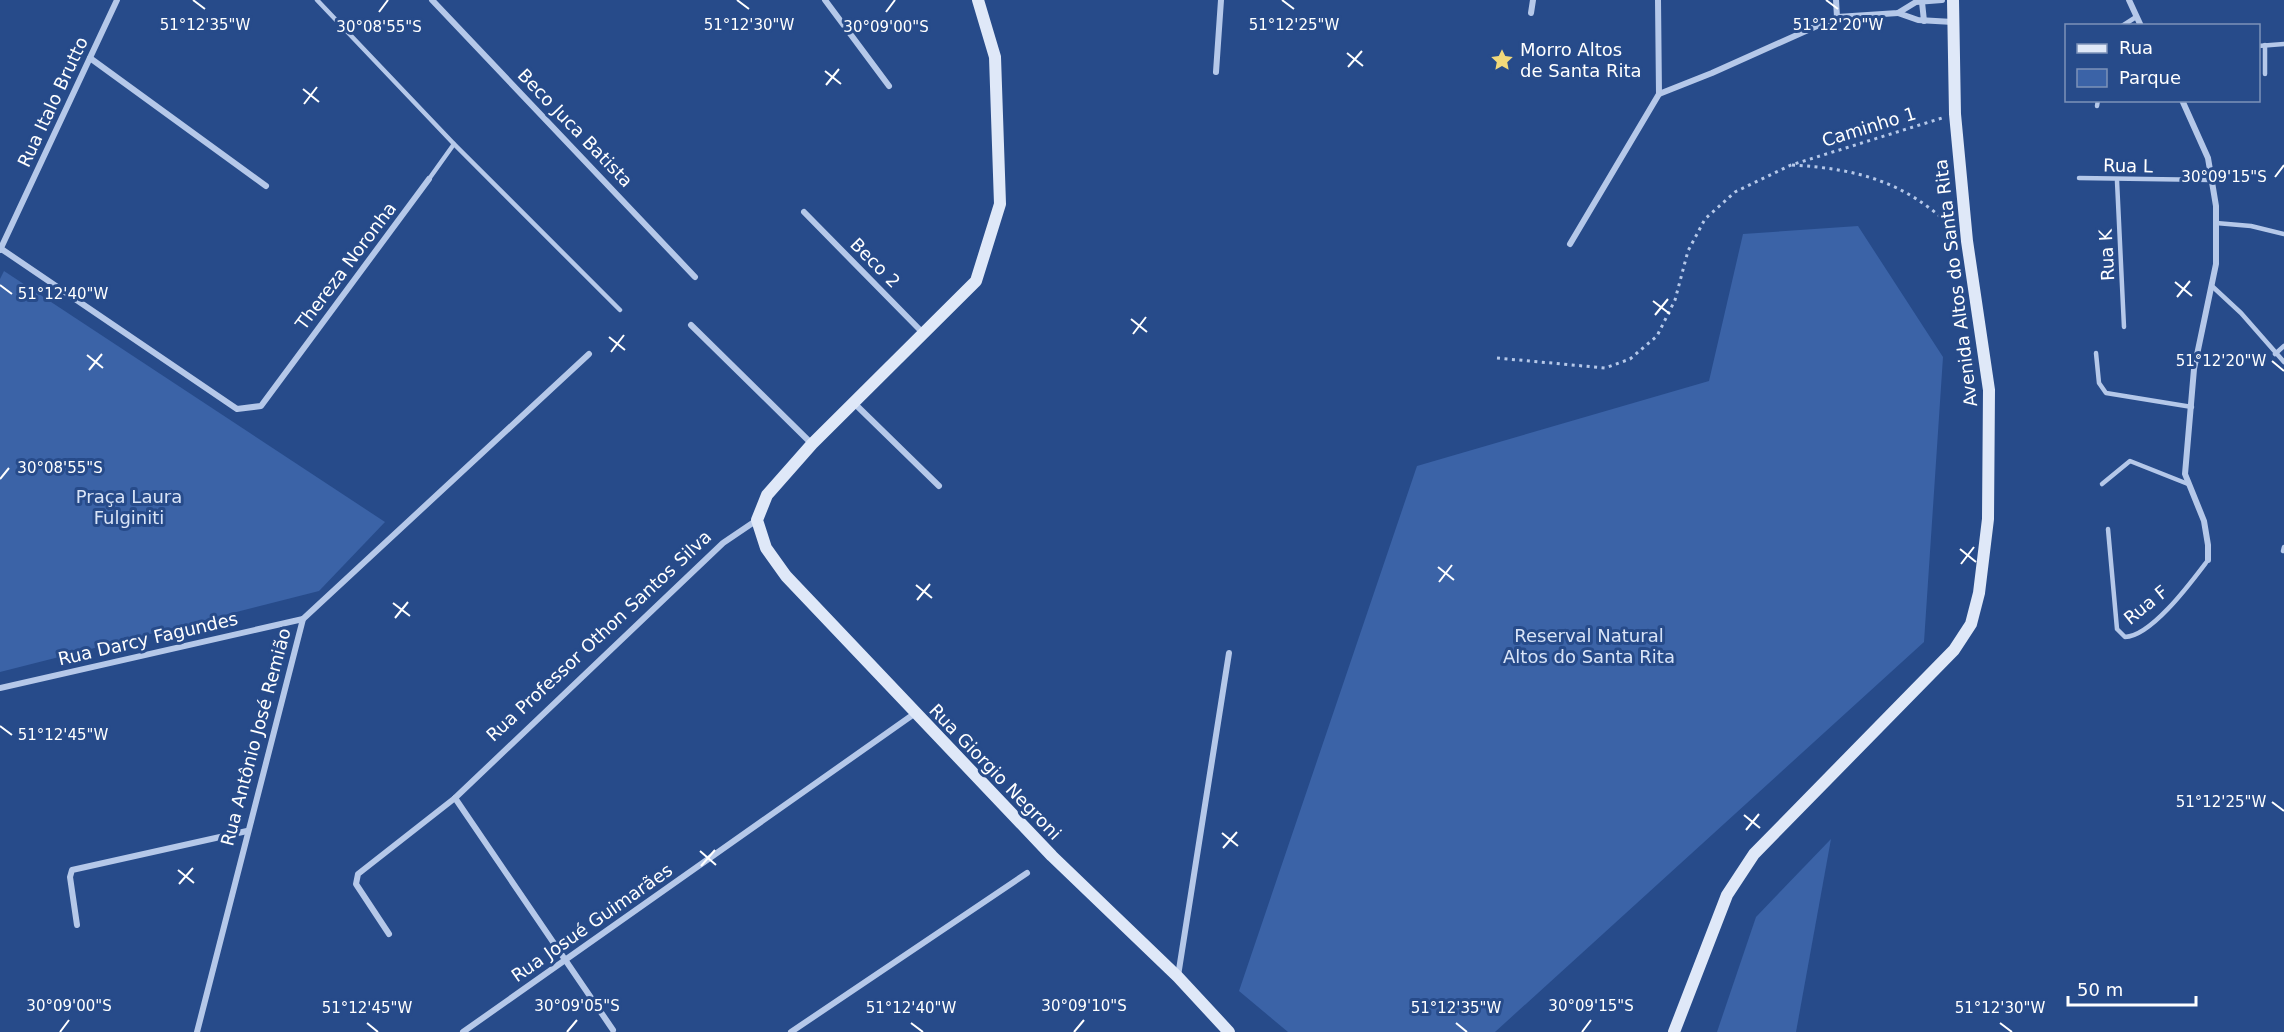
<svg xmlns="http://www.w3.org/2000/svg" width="2284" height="1032" font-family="'DejaVu Sans',sans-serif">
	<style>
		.green { fill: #3b63a7 }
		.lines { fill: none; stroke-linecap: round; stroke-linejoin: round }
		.path { stroke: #b5c8e9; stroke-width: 3; stroke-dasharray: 3 4.5; stroke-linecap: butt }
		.lane { stroke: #b5c8e9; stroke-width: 4.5 }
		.street { stroke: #b5c8e9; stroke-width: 6 }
		.secondary { stroke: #dfe8f8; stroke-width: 12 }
		.ticks { fill: none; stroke: #fff; stroke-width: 2 }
		.labels { text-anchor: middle; stroke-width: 6; stroke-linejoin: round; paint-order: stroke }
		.poi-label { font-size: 18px; fill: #fff; stroke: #274b8a; text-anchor: start }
		.street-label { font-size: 18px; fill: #fff; stroke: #274b8a }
		.park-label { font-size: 18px; fill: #d9e4f7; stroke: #274b8a }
		.ticks-label { font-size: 15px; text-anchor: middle; fill: #fff; stroke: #274b8a; stroke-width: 6; stroke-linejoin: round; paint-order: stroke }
	</style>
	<rect width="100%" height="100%" fill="#274b8a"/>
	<!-- green -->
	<g class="green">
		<path d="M1858 226 1943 357 1924 642 1495 1032H1288L1239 991 1417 466 1709 381 1743 234Z"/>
		<path d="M4 271 385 522 319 591 0 672V279Z"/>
		<path d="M1831 839 1796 1032H1717L1756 917Z"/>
	</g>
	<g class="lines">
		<!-- path -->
		<g class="path">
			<path d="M1792 165C1858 169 1903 181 1952 227"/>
			<path d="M1497 358 1605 368 1630 359 1657 336 1675 300 1688 251 1705 219 1735 192 1791 165 1942 118"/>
		</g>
		<!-- lane -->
		<g class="lane">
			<path d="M317 0 454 144 620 310"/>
			<path d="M2122 26 2136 17"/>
			<path d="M2265 45V74"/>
			<path d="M2258 46 2284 44"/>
			<path d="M2097 106 2098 100"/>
			<path d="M2079 178 2212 180"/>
			<path d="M429 179 454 144"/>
			<path d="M2117 181 2124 327"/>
			<path d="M2216 223 2251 226 2284 234"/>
			<path d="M2213 287 2241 313 2284 362"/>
			<path d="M2096 353 2099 383 2106 393 2192 407"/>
			<path d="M2275 354 2284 346"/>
			<path d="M2102 484 2130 461 2188 484"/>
			<path d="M2108 529 2117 629 2125 637C2152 636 2192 581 2208 560"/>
			<path d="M2283 551 2284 547"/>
		</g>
		<!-- street -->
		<g class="street">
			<path d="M432 0 695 277"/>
			<path d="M825 0 889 86"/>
			<path d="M1658 0 1659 94"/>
			<path d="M1836 0 1837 17"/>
			<path d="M2129 0 2141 26"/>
			<path d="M1922 2 1924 21"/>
			<path d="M1531 13 1533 0"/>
			<path d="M1898 13 1918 20 1953 22"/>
			<path d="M90 58 266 186"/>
			<path d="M1216 72 1221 0"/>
			<path d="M2182 100 2208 158 2216 206V264L2194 369 2185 474 2204 521 2208 545V560"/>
			<path d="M804 212 924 334"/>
			<path d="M1570 244 1659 94 1712 73 1837 17 1898 13 1916 2 1942 0"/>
			<path d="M0 248 237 409 261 406 429 179"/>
			<path d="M0 250 117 0"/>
			<path d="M691 325 812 444"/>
			<path d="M854 403 939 486"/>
			<path d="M0 688 303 619"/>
			<path d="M455 798 613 1030"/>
			<path d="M77 925 70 877 72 870 247 831"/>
			<path d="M389 934 356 884 358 874 455 798 723 543 757 520"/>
			<path d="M1178 976 1229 653"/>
			<path d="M197 1032 303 619 589 354"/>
			<path d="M463 1032 914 714"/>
			<path d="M791 1032 1027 873"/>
		</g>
		<!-- secondary -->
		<g class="secondary">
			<path d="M978 0 995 57 1000 204 976 281 812 444 767 495 757 520 766 548 786 576 1052 856 1178 977 1229 1032"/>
			<path d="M1674 1032 1727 895 1754 854 1954 650 1971 624 1979 593 1988 519 1989 390 1967 241 1955 114 1953 0"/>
		</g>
	</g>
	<!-- ticks -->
	<path class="ticks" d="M193 0 205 9M737 0 749 9M1282 0 1294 9M1826 0 1838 9M379 12 388 0M886 12 895 0M1347 53 1363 66M1348 67 1362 51M825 71 841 84M826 85 839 69M303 89 319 102M304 104 317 87M2275 177 2284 165M2175 282 2192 296M0 285 12 294M2177 297 2190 281M1653 301 1670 314M1655 315 1668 299M1131 319 1147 332M1133 334 1146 317M609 337 625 350M611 352 624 335M87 355 103 368M2272 361 2284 371M89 370 102 354M0 479 9 468M1960 549 1976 562M1961 564 1974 547M1438 567 1454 580M1439 582 1452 565M916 585 932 598M917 600 930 584M393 603 410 616M395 618 408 602M0 726 12 735M2272 802 2284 811M1744 815 1760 828M1746 830 1759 814M1222 833 1238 846M1223 848 1237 832M700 851 716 865M701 866 715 850M178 870 194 883M179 884 193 868M367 1023 378 1032M911 1023 923 1032M1456 1023 1467 1032M2000 1023 2012 1032M60 1032 69 1020M567 1032 577 1020M1074 1032 1084 1020M1582 1032 1591 1020"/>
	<!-- icons -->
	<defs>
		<g id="sight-bare" transform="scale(1.8)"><path d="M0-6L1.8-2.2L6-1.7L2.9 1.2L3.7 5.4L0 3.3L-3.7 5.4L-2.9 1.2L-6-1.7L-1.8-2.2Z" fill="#f2d97a" stroke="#274b8a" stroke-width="2.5" paint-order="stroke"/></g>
	</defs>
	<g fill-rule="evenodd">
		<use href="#sight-bare" x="1502" y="60"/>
	</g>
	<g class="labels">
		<!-- poi labels -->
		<g class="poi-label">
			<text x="1520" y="56">Morro Altos<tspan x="1520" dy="21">de Santa Rita</tspan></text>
		</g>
		<!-- street labels -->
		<g class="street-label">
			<text transform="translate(53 102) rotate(-65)" y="6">Rua Italo Brutto</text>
			<text transform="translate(1869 127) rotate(-17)" y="6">Caminho 1</text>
			<text transform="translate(575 128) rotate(46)" y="6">Beco Juca Batista</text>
			<text transform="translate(2128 166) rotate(1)" y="6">Rua L</text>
			<text transform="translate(2107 255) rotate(-93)" y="6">Rua K</text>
			<text transform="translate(875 263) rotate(45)" y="6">Beco 2</text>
			<text transform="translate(346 266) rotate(-53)" y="6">Thereza Noronha</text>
			<text transform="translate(1956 283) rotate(-97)" y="6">Avenida Altos do Santa Rita</text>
			<text transform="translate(2146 605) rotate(-39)" y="6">Rua F</text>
			<text transform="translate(599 636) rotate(-43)" y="6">Rua Professor Othon Santos Silva</text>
			<text transform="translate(148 639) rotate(-13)" y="6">Rua Darcy Fagundes</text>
			<text transform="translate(256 737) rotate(-75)" y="6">Rua Antônio José Remião</text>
			<text transform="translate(995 772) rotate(46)" y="6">Rua Giorgio Negroni</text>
			<text transform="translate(592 923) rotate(-35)" y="6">Rua Josué Guimarães</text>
		</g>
		<!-- park labels -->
		<g class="park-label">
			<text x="129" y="503">Praça Laura<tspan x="129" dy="21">Fulginiti</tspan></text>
			<text x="1589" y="642">Reserval Natural<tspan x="1589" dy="21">Altos do Santa Rita</tspan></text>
		</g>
	</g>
	<g class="ticks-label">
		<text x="205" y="30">51°12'35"W</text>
		<text x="749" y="30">51°12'30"W</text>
		<text x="1294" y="30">51°12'25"W</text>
		<text x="1838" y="30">51°12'20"W</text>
		<text x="379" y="32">30°08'55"S</text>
		<text x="886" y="32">30°09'00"S</text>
		<text x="2224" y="182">30°09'15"S</text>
		<text x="63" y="299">51°12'40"W</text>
		<text x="2221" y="366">51°12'20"W</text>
		<text x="60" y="473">30°08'55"S</text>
		<text x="63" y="740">51°12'45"W</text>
		<text x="2221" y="807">51°12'25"W</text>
		<text x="69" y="1011">30°09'00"S</text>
		<text x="577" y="1011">30°09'05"S</text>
		<text x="1084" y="1011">30°09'10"S</text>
		<text x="1591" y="1011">30°09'15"S</text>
		<text x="367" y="1013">51°12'45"W</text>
		<text x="911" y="1013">51°12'40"W</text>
		<text x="1456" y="1013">51°12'35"W</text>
		<text x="2000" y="1013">51°12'30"W</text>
	</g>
	<!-- legend -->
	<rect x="2065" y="24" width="195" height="78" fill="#274b8a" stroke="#7d93b9" stroke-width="1.5"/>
	<rect x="2077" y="44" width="30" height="9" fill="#dfe8f8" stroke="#7d93b9" stroke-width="1.5"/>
	<text x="2119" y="54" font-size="18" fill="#ffffff">Rua</text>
	<rect x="2077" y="69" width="30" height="18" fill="#3b63a7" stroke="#7d93b9" stroke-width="1.5"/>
	<text x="2119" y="84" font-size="18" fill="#ffffff">Parque</text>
	<!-- scale -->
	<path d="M2068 996v9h128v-9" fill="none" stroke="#ffffff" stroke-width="3"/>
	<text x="2077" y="996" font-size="18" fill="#ffffff" stroke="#274b8a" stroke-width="4.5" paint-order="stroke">50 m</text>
</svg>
